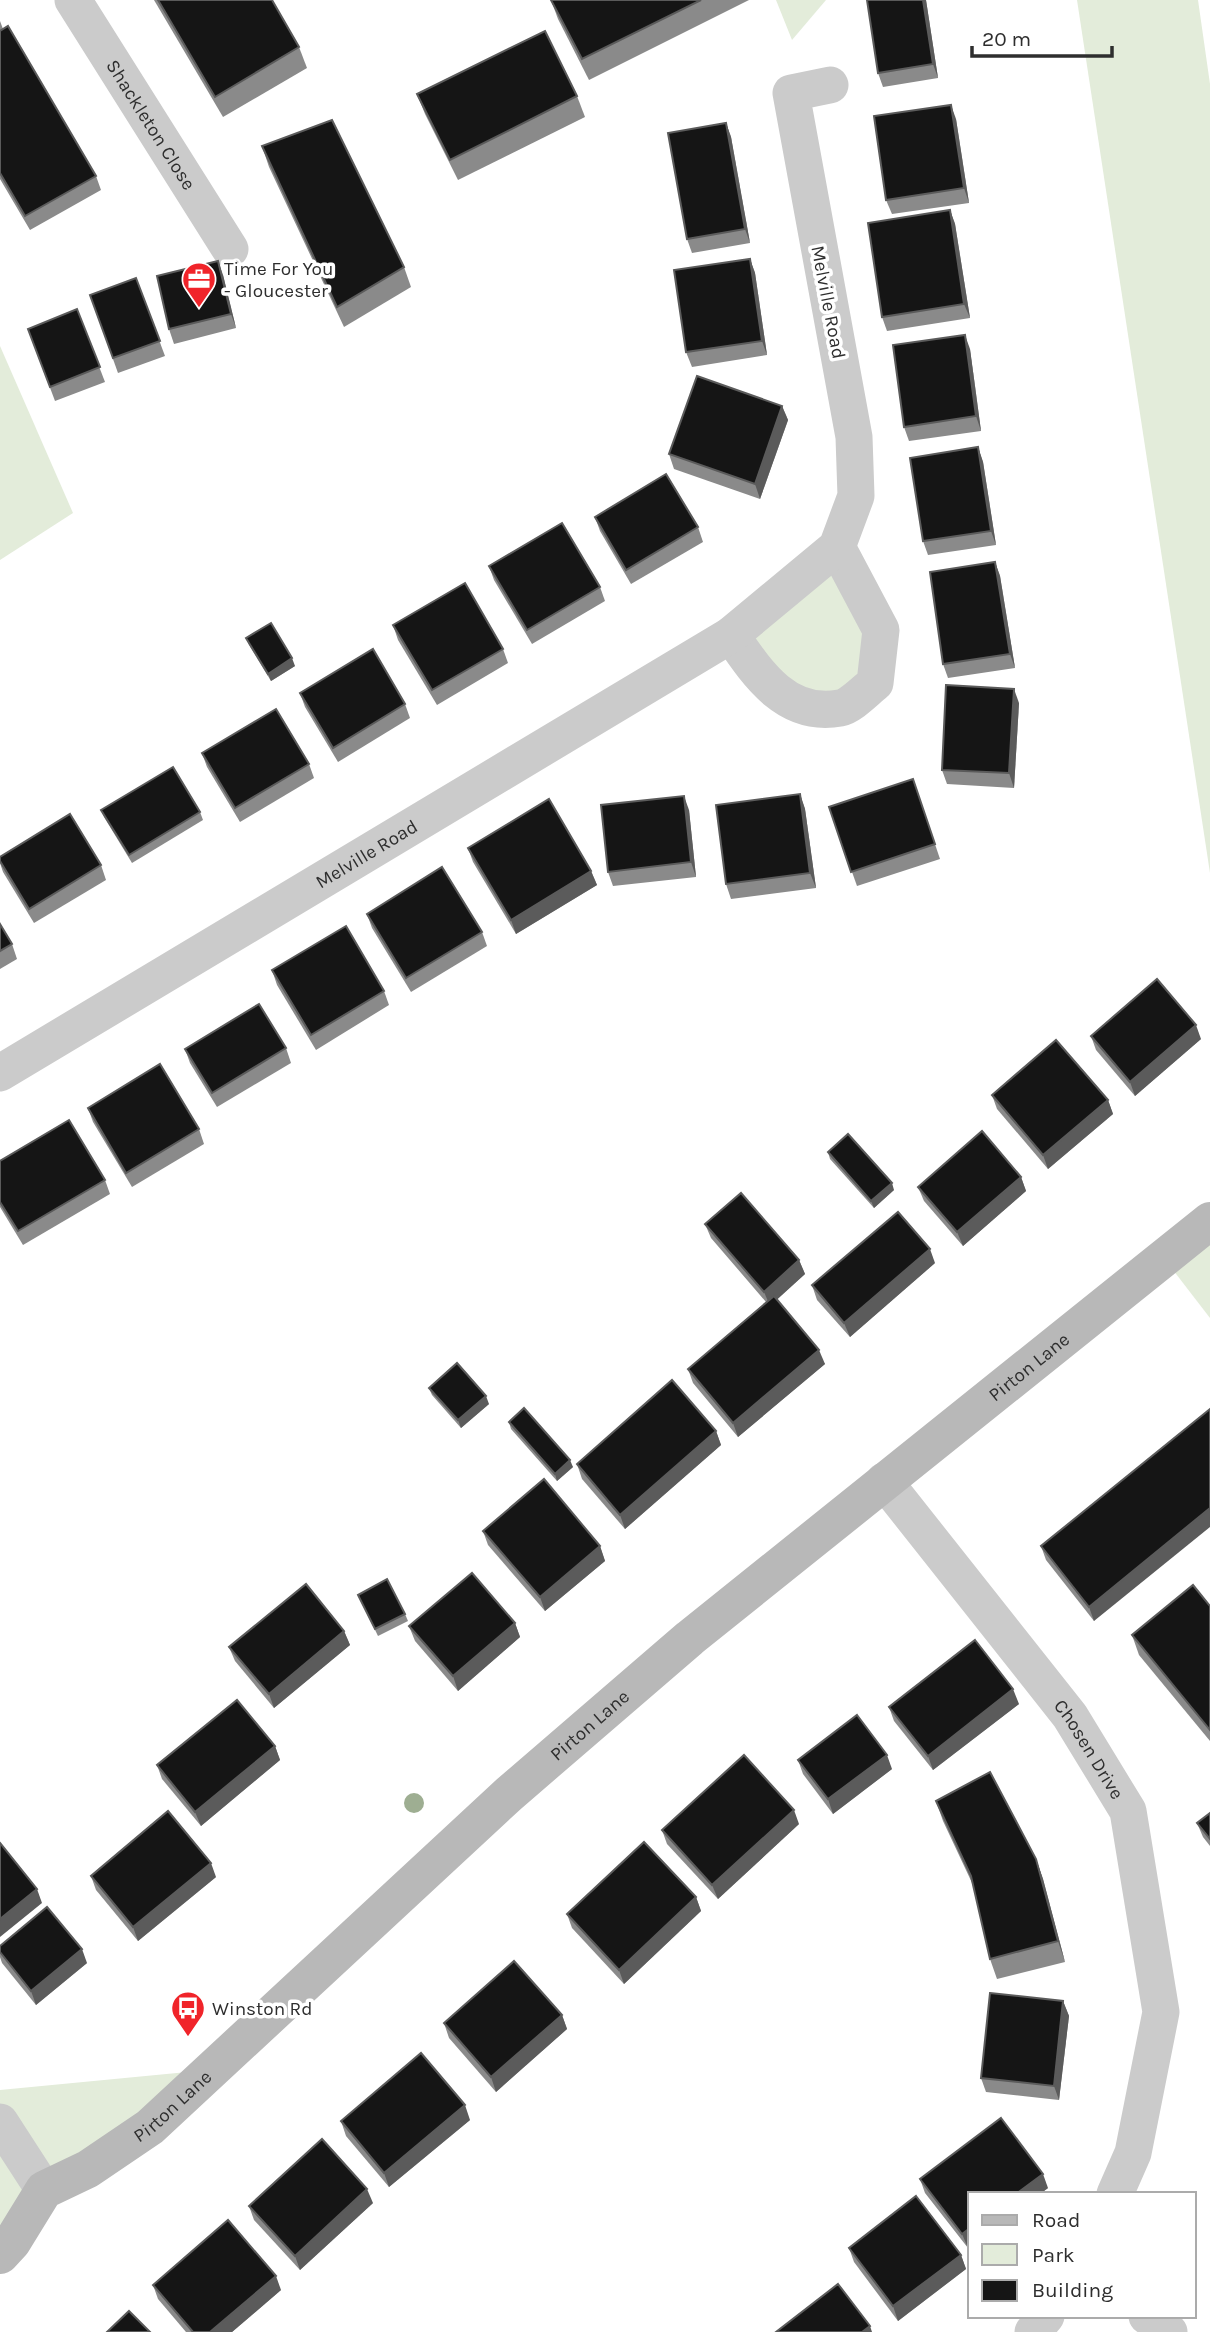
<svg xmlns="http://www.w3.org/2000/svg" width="1210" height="2332" font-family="Karla,sans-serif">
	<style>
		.green { fill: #e3ecda }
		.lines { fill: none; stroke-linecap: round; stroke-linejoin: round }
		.street { stroke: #cbcbcb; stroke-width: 37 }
		.secondary { stroke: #b8b8b8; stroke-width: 38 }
		.tree { fill: #9eae92 }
		.wall { fill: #8a8a8a }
		.shaded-wall { fill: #5b5b5b }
		.building { fill: #151515; stroke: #5b5b5b; stroke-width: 2 }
		.labels { text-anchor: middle; stroke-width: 7; stroke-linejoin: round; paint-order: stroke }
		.street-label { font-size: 19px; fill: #2e2e2e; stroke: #fff }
		.poi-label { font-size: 19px; fill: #2e2e2e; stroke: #fff; text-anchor: start }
	</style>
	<rect width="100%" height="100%" fill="#fff"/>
	<!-- green -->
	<g class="green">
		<path d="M776 0H826L792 40Z"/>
		<path d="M1077 0H1198L1210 84V873Z"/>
		<path d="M0 346 73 513 0 560Z"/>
		<path d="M837 547 881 630 875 683 796 706 731 635Z"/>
		<path d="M1210 1221V1318L1163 1257Z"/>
		<path d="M208 2070 88 2169 0 2255V2090Z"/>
	</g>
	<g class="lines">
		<!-- street -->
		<g class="street">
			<path id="s1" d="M73 0 230 249"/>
			<path d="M731 635C757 673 786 718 840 708 851 706 866 690 875 683L881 630 837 547"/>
			<path id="s2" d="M0 1073 731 635 837 547 856 496 854 437 791 93 830 85"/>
			<path id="s3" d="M884 1481 1070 1716 1128 1811 1161 2012 1133 2153 1115 2194"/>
			<path d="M0 2122 44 2190"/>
			<path d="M1147 2316 1169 2332"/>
			<path d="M1033 2332 1046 2316"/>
		</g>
		<!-- secondary -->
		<path class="secondary" id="s4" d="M0 2255 12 2242 44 2190 88 2169 150 2127 509 1794 690 1638 1210 1221"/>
	</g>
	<!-- trees -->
	<circle class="tree" cx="414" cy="1803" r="10"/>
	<!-- wall -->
	<g class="wall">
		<path d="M154 0H272L299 47 307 68 223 117Z"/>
		<path d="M551 0H749L589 80 558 19Z"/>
		<path d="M867 0H926L938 78 883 87 878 73Z"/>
		<path d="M0 21 3 29 96 176 101 190 30 230 0 179Z"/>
		<path d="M417 94 577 96 585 117 458 180 425 114Z"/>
		<path d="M956 119 969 203 892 214 886 200Z"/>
		<path d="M726 123 731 137 750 243 692 253 687 239Z"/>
		<path d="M262 146 404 267 411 287 344 327 269 167Z"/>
		<path d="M950 210 955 224 970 318 887 331 882 317Z"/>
		<path d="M750 259 755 273 767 355 692 367 686 352Z"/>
		<path d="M223 275 236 328 174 344 169 329Z"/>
		<path d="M136 278 165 356 118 373 90 295Z"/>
		<path d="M77 309 105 382 55 401 28 329Z"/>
		<path d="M970 349 981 431 909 441 904 427Z"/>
		<path d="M782 406 788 420 760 499 674 469 669 454Z"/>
		<path d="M978 447 983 462 996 545 928 555 923 541Z"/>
		<path d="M595 517 698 527 703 542 631 584 600 531Z"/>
		<path d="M995 562 1000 576 1015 668 948 678 943 664Z"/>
		<path d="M489 566 600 587 605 601 532 644 494 580Z"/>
		<path d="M393 625 503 649 508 663 437 705 398 640Z"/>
		<path d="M246 638 295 666 271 681 249 645Z"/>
		<path d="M300 693 405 704 410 718 338 762 305 707Z"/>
		<path d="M1019 703 1014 788 947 784 942 770Z"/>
		<path d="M202 753 309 764 314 778 240 822 207 767Z"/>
		<path d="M913 779 940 859 857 886 829 807Z"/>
		<path d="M800 794 805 809 816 888 731 899 726 884Z"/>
		<path d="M101 810 200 812 203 820 132 863 104 817Z"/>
		<path d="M689 810 696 877 613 886 608 872Z"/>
		<path d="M468 848 591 871 597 885 516 934 473 862Z"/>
		<path d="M0 857 101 865 106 880 34 923 3 872 0 863Z"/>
		<path d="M367 914 482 932 487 946 411 992 372 928Z"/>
		<path d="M0 924 12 944 17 959 0 969Z"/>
		<path d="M272 970 384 991 389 1005 316 1050 277 985Z"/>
		<path d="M1091 1036 1201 1039 1135 1096 1096 1050Z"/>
		<path d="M286 1048 291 1063 217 1107 190 1063 185 1049Z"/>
		<path d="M992 1095 1108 1100 1113 1114 1048 1169 997 1109Z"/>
		<path d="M88 1108 199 1129 204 1144 132 1187 93 1122Z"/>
		<path d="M828 1152 894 1190 874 1208 830 1159Z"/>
		<path d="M0 1161 105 1180 110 1194 23 1245 0 1207Z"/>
		<path d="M1021 1177 1026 1191 963 1246 924 1201 918 1187Z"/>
		<path d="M705 1224 799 1260 805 1274 777 1299 825 1364 738 1437 693 1383 688 1369 766 1302 711 1238Z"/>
		<path d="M935 1263 850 1337 817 1300 812 1285Z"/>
		<path d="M429 1388 489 1404 461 1428 432 1395Z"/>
		<path d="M1210 1409 1094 1621 1046 1560 1041 1546Z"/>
		<path d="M509 1422 573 1467 557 1481 511 1429Z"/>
		<path d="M716 1431 721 1445 625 1529 582 1479 577 1464Z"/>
		<path d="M483 1531 600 1546 605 1561 545 1611 488 1545Z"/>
		<path d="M358 1595 405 1614 408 1621 378 1636Z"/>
		<path d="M1210 1606V1741L1139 1655 1132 1635Z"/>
		<path d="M515 1623 520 1637 458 1691 415 1641 409 1626Z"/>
		<path d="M344 1631 350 1645 274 1708 235 1661 229 1647Z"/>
		<path d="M1019 1704 933 1770 894 1721 889 1707Z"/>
		<path d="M275 1746 280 1760 201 1826 162 1779 157 1765Z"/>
		<path d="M798 1760 892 1769 833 1814 803 1774Z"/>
		<path d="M936 1801 1036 1859 1043 1879 1065 1962 997 1979 990 1959 973 1885 943 1821Z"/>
		<path d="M1210 1813V1846L1203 1837 1197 1823Z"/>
		<path d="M799 1824 718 1899 667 1844 662 1830Z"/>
		<path d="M91 1876 216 1877 138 1941 96 1890Z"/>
		<path d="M696 1897 701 1911 624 1984 572 1928 567 1914Z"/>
		<path d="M0 1946 87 1963 36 2005 2 1963 0 1957Z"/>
		<path d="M1063 2001 1069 2016 1059 2100 986 2092 981 2078Z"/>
		<path d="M562 2015 567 2029 496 2092 449 2038 444 2023Z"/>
		<path d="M470 2120 389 2187 346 2136 341 2121Z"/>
		<path d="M920 2179 1048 2188 1040 2194H970L968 2248 925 2193Z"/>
		<path d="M373 2203 300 2270 254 2220 249 2206Z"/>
		<path d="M849 2248 961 2255 966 2269 898 2321 854 2262Z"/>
		<path d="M153 2285 281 2290 232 2332H186L158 2299Z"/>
	</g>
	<!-- shaded-wall -->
	<g class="shaded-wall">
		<path d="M923 0H926L938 78 933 64Z"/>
		<path d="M951 105 956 119 969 203 964 188Z"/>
		<path d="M726 123 731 137 750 243 745 229Z"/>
		<path d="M950 210 955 224 970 318 964 304Z"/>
		<path d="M750 259 755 273 767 355 762 341Z"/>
		<path d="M218 261 223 275 236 328 231 314Z"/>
		<path d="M965 335 970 349 981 431 976 416Z"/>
		<path d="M782 406 788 420 760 499 755 484Z"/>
		<path d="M978 447 983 462 996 545 991 531Z"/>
		<path d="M995 562 1000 576 1015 668 1010 654Z"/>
		<path d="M292 658 295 666 271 681 268 674Z"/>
		<path d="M1014 689 1019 703 1014 788 1009 773Z"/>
		<path d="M800 794 805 809 816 888 810 873Z"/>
		<path d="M684 796 689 810 696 877 691 862Z"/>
		<path d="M591 871 597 885 516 934 511 920Z"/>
		<path d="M1196 1025 1201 1039 1135 1096 1130 1082Z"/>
		<path d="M1108 1100 1113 1114 1048 1169 1043 1155Z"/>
		<path d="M1021 1177 1026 1191 963 1246 957 1232Z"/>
		<path d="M892 1183 894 1190 874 1208 871 1201Z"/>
		<path d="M930 1249 935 1263 850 1337 844 1323Z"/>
		<path d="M799 1260 805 1274 770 1306 764 1292Z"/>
		<path d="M819 1350 825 1364 738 1437 733 1423Z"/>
		<path d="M486 1396 489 1404 461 1428 458 1420Z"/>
		<path d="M716 1431 721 1445 625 1529 620 1515Z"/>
		<path d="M570 1460 573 1467 557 1481 555 1474Z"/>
		<path d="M1210 1508V1527L1094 1621 1089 1607Z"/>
		<path d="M600 1546 605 1561 545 1611 540 1597Z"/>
		<path d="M515 1623 520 1637 458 1691 453 1676Z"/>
		<path d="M344 1631 350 1645 274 1708 269 1694Z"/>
		<path d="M1013 1689 1019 1704 933 1770 928 1756Z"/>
		<path d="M275 1746 280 1760 201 1826 195 1812Z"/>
		<path d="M887 1755 892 1769 833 1814 828 1799Z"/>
		<path d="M794 1810 799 1824 718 1899 712 1885Z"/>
		<path d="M1036 1859 1043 1879 1065 1962 1058 1941Z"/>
		<path d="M211 1863 216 1877 138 1941 133 1927Z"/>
		<path d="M37 1889 42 1903 0 1937V1919Z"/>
		<path d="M696 1897 701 1911 624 1984 619 1970Z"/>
		<path d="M82 1949 87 1963 36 2005 31 1991Z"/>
		<path d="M1063 2001 1069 2016 1059 2100 1054 2086Z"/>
		<path d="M562 2015 567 2029 496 2092 491 2077Z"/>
		<path d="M465 2105 470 2120 389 2187 384 2173Z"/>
		<path d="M1043 2174 1048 2188 1040 2194H1016Z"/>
		<path d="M367 2189 373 2203 300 2270 295 2256Z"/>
		<path d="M970 2228V2246L968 2248 962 2234Z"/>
		<path d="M961 2255 966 2269 898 2321 893 2306Z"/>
		<path d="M276 2276 281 2290 232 2332H210Z"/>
		<path d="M870 2326 872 2332H862Z"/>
	</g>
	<!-- building -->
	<g class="building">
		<path d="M158 0H272L299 47 215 97Z"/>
		<path d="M551 0H701L582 59Z"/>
		<path d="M867 0H923L933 64 878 73Z"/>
		<path d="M8 26 96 176 25 216 0 173V31Z"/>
		<path d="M545 31 577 96 450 160 417 94Z"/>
		<path d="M951 105 964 188 886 200 874 116Z"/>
		<path d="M332 120 404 267 337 307 262 146Z"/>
		<path d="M726 123 745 229 687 239 668 133Z"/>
		<path d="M950 210 964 304 882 317 868 223Z"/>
		<path d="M750 259 762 341 686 352 674 270Z"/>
		<path d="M218 261 231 314 169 329 157 276Z"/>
		<path d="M136 278 160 341 113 358 90 295Z"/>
		<path d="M77 309 100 367 50 387 28 329Z"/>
		<path d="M965 335 976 416 904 427 893 345Z"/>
		<path d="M697 376 782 406 755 484 669 454Z"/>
		<path d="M978 447 991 531 923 541 910 458Z"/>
		<path d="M666 474 698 527 626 570 595 517Z"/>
		<path d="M562 523 600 587 527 630 489 566Z"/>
		<path d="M995 562 1010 654 943 664 930 572Z"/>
		<path d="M465 583 503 649 432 690 393 625Z"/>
		<path d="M271 623 292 658 268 674 246 638Z"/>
		<path d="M373 649 405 704 333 748 300 693Z"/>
		<path d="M946 685 1014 689 1009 773 942 770Z"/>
		<path d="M276 709 309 764 235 808 202 753Z"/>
		<path d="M173 767 200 812 129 855 101 810Z"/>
		<path d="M913 779 935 844 851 872 829 807Z"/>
		<path d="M800 794 810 873 726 884 716 805Z"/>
		<path d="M684 796 691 862 608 872 601 805Z"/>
		<path d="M549 799 591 871 511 920 468 848Z"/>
		<path d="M70 814 101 865 29 909 0 861V857Z"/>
		<path d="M442 867 482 932 406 978 367 914Z"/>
		<path d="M0 924 12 944 0 951Z"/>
		<path d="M346 926 384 991 311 1035 272 970Z"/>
		<path d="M1157 979 1196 1025 1130 1082 1091 1036Z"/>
		<path d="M259 1004 286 1048 212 1093 185 1049Z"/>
		<path d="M1056 1040 1108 1100 1043 1155 992 1095Z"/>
		<path d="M160 1064 199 1129 126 1173 88 1108Z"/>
		<path d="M69 1120 105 1180 18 1231 0 1202V1161Z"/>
		<path d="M982 1131 1021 1177 957 1232 918 1187Z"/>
		<path d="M848 1134 892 1183 871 1201 828 1152Z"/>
		<path d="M741 1193 799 1260 764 1292 705 1224Z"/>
		<path d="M898 1212 930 1249 844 1323 812 1285Z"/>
		<path d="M774 1296 819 1350 733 1423 688 1369Z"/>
		<path d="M457 1363 486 1396 458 1420 429 1388Z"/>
		<path d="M672 1380 716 1431 620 1515 577 1464Z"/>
		<path d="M524 1408 570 1460 555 1474 509 1422Z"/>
		<path d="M1210 1409V1508L1089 1607 1041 1546Z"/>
		<path d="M544 1479 600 1546 540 1597 483 1531Z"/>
		<path d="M472 1573 515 1623 453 1676 409 1626Z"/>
		<path d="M387 1579 405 1614 375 1629 358 1595Z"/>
		<path d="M306 1584 344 1631 269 1694 229 1647Z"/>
		<path d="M1193 1585 1210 1606V1730L1132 1635Z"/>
		<path d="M975 1640 1013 1689 928 1756 889 1707Z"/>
		<path d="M237 1700 275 1746 195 1812 157 1765Z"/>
		<path d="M857 1715 887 1755 828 1799 798 1760Z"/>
		<path d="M744 1755 794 1810 712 1885 662 1830Z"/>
		<path d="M990 1772 1036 1859 1058 1941 990 1959 971 1876 936 1801Z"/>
		<path d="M168 1811 211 1863 133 1927 91 1876Z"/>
		<path d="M1210 1813V1839L1197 1823Z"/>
		<path d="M644 1842 696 1897 619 1970 567 1914Z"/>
		<path d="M0 1843 37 1889 0 1919Z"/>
		<path d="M47 1907 82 1949 31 1991 0 1952V1946Z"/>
		<path d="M514 1961 562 2015 491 2077 444 2023Z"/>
		<path d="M990 1993 1063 2001 1054 2086 981 2078Z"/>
		<path d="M421 2053 465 2105 384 2173 341 2121Z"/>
		<path d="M1001 2118 1043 2174 1016 2194H970V2228L962 2234 920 2179Z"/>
		<path d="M322 2139 367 2189 295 2256 249 2206Z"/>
		<path d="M916 2196 961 2255 893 2306 849 2248Z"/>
		<path d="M228 2220 276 2276 210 2332H193L153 2285Z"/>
		<path d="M838 2284 870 2326 862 2332H776Z"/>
		<path d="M129 2311 150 2332H107Z"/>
	</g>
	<!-- icons -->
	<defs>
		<g id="office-pin" transform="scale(1.75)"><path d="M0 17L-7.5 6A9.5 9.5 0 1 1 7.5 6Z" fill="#f0242a" stroke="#fff"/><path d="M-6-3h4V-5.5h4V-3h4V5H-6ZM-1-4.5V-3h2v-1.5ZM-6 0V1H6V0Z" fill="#fff"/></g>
		<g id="bus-pin" transform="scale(1.75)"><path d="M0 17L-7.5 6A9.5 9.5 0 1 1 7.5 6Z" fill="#f0242a" stroke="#fff"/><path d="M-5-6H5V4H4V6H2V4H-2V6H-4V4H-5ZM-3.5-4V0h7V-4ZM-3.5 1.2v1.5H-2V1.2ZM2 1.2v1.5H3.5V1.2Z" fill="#fff"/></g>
	</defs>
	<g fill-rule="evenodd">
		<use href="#office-pin" x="199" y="279"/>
		<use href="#bus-pin" x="188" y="2008"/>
	</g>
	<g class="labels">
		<!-- street labels -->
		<g class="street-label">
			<text dy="7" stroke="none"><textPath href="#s1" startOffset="147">Shackleton Close</textPath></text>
			<text transform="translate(829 302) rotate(79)" y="7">Melville Road</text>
			<text dy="7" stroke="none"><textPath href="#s2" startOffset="427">Melville Road</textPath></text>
			<text dy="7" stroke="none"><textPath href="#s4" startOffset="1365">Pirton Lane</textPath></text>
			<text dy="7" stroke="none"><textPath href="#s4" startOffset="798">Pirton Lane</textPath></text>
			<text dy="7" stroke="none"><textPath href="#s3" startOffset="338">Chosen Drive</textPath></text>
			<text dy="7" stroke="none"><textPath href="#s4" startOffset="233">Pirton Lane</textPath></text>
		</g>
		<!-- poi labels -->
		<g class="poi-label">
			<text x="224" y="275">Time For You<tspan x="224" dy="22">- Gloucester</tspan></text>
			<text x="212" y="2015">Winston Rd</text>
		</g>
	</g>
	<!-- legend -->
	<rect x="968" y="2192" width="228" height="126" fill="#ffffff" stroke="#ababab" stroke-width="2"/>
	<rect x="982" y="2215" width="35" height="10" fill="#b8b8b8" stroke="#ababab" stroke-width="2"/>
	<text x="1032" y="2227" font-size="21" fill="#2e2e2e">Road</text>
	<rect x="982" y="2244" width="35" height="21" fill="#e3ecda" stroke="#ababab" stroke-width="2"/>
	<text x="1032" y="2262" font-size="21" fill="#2e2e2e">Park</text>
	<rect x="982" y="2280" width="35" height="21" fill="#151515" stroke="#ababab" stroke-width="2"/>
	<text x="1032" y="2297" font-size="21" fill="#2e2e2e">Building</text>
	<!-- scale -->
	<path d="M972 46v10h140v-10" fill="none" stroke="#2e2e2e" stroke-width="3.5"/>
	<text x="982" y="46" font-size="21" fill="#2e2e2e" stroke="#ffffff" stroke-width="5" paint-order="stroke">20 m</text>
</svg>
